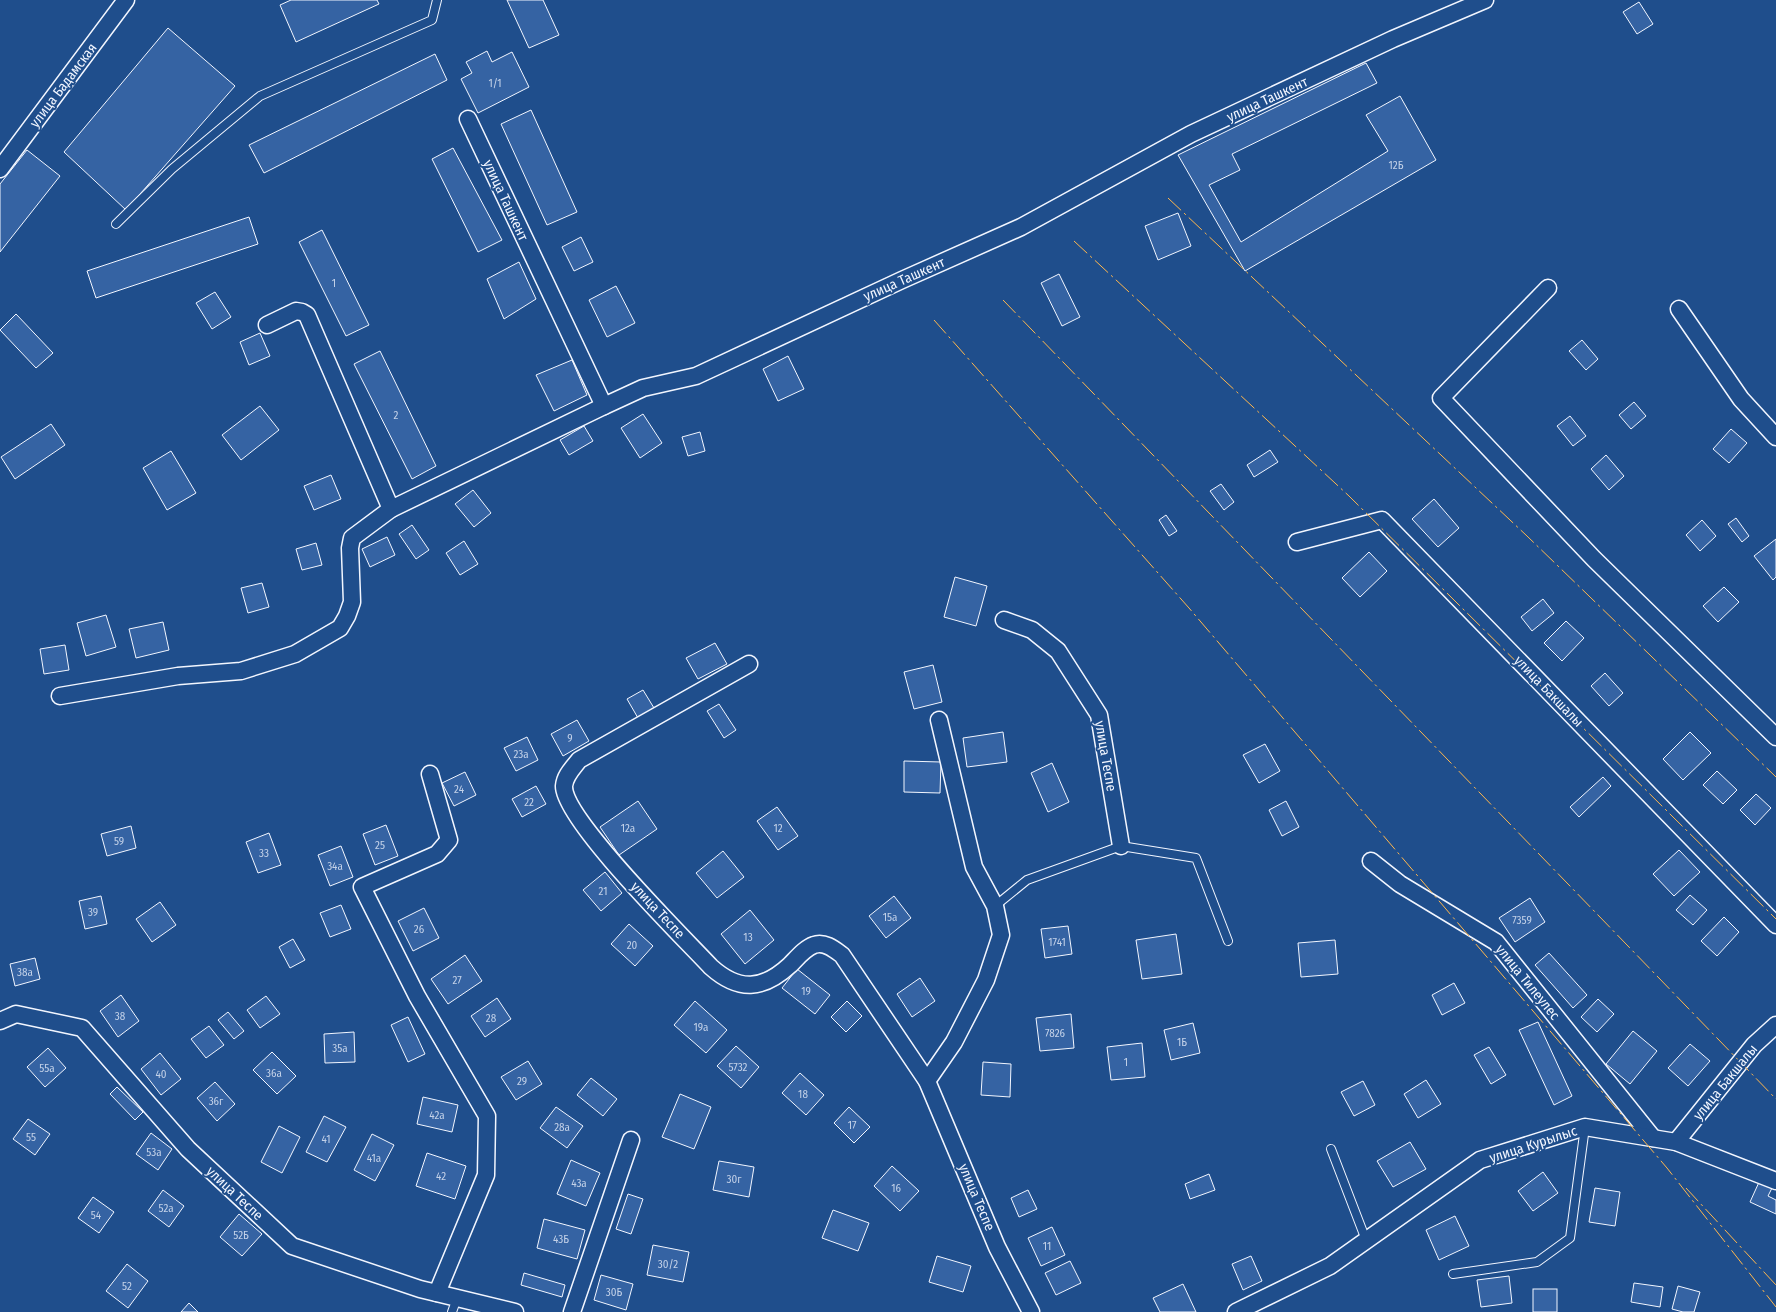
<svg xmlns="http://www.w3.org/2000/svg" width="1776" height="1312" font-family="'Fira Sans Condensed',sans-serif">
	<style>
		.building { fill: #3563a3; stroke: #f2f6ff }
		.lines { fill: none; stroke-linecap: round; stroke-linejoin: round }
		.lane-casing { stroke: #f2f6ff; stroke-width: 10 }
		.street-casing { stroke: #f2f6ff; stroke-width: 19 }
		.lane { stroke: #1f4e8c; stroke-width: 8 }
		.street { stroke: #1f4e8c; stroke-width: 16 }
		.power { stroke: #ffb74d; stroke-width: 1; stroke-dasharray: 18 4 2.5 4; stroke-linecap: butt }
		.labels { text-anchor: middle; stroke-width: 4; stroke-linejoin: round; paint-order: stroke }
		.number-label { font-size: 11px; fill: #c3d1e8 }
		.street-label { font-size: 14px; fill: #f2f6ff; stroke: #1f4e8c }
	</style>
	<rect width="100%" height="100%" fill="#1f4e8c"/>
	<!-- building -->
	<g class="building">
		<path d="M291 0H377L379 4 296 42 280 5Z"/>
		<path d="M507 0H543L559 35 529 48Z"/>
		<path d="M1639 2 1653 24 1637 34 1623 12Z"/>
		<path d="M168 28 235 86 126 210 64 152Z"/>
		<path d="M487 51 492 62 512 52 529 87 478 113 461 79 472 73 466 62Z"/>
		<path d="M435 54 447 80 264 173 249 145Z"/>
		<path d="M1366 63 1377 83 1232 154 1240 170 1209 185 1241 242 1388 151 1366 115 1400 96 1436 160 1245 271 1178 155Z"/>
		<path d="M531 110 577 212 547 225 501 124Z"/>
		<path d="M453 148 502 240 478 252 432 159Z"/>
		<path d="M27 150 60 176 0 252V184Z"/>
		<path d="M1178 213 1191 246 1158 260 1145 226Z"/>
		<path d="M249 217 258 244 96 298 87 271Z"/>
		<path d="M322 230 369 325 346 336 299 242Z"/>
		<path d="M581 237 593 262 574 271 562 247Z"/>
		<path d="M519 262 536 299 504 319 487 279Z"/>
		<path d="M1059 274 1080 317 1062 326 1041 283Z"/>
		<path d="M616 286 635 323 607 337 589 300Z"/>
		<path d="M215 292 231 317 212 329 196 303Z"/>
		<path d="M16 314 53 353 36 368 0 330Z"/>
		<path d="M260 333 270 356 249 365 240 342Z"/>
		<path d="M1582 340 1598 359 1586 370 1569 351Z"/>
		<path d="M380 351 436 466 412 479 354 364Z"/>
		<path d="M788 356 804 389 778 401 763 369Z"/>
		<path d="M572 360 587 395 554 411 536 375Z"/>
		<path d="M1634 402 1646 416 1631 429 1619 415Z"/>
		<path d="M260 406 279 430 241 460 222 435Z"/>
		<path d="M643 414 662 443 640 458 621 428Z"/>
		<path d="M1570 416 1586 436 1573 446 1557 426Z"/>
		<path d="M51 424 65 445 15 479 1 457Z"/>
		<path d="M584 426 593 441 569 455 560 440Z"/>
		<path d="M1731 429 1747 443 1729 463 1713 449Z"/>
		<path d="M700 432 705 451 688 456 682 437Z"/>
		<path d="M1270 450 1278 462 1254 477 1247 465Z"/>
		<path d="M171 451 196 493 167 510 143 468Z"/>
		<path d="M1606 455 1624 476 1609 490 1591 469Z"/>
		<path d="M331 475 341 499 314 510 304 486Z"/>
		<path d="M1221 484 1234 502 1224 510 1210 491Z"/>
		<path d="M473 490 491 513 474 527 455 504Z"/>
		<path d="M1434 499 1459 528 1438 547 1412 519Z"/>
		<path d="M1166 515 1177 531 1169 536 1159 520Z"/>
		<path d="M1736 518 1749 536 1742 542 1728 524Z"/>
		<path d="M1702 520 1716 536 1700 551 1686 535Z"/>
		<path d="M412 525 429 550 416 559 399 534Z"/>
		<path d="M387 537 395 555 370 567 362 549Z"/>
		<path d="M1776 539V577L1773 580 1754 556Z"/>
		<path d="M464 541 478 564 460 575 446 553Z"/>
		<path d="M316 543 322 565 302 570 296 549Z"/>
		<path d="M1369 552 1387 571 1360 597 1342 578Z"/>
		<path d="M955 577 987 586 976 626 944 617Z"/>
		<path d="M262 583 269 607 248 613 241 588Z"/>
		<path d="M1724 587 1739 602 1718 622 1703 606Z"/>
		<path d="M1543 599 1554 613 1532 631 1521 617Z"/>
		<path d="M106 615 116 647 86 656 77 623Z"/>
		<path d="M1566 621 1584 638 1562 661 1544 643Z"/>
		<path d="M163 622 169 650 136 658 129 629Z"/>
		<path d="M715 643 727 664 698 679 686 658Z"/>
		<path d="M65 645 69 670 44 674 40 649Z"/>
		<path d="M933 665 942 702 914 709 904 672Z"/>
		<path d="M1605 673 1623 693 1609 706 1591 686Z"/>
		<path d="M643 690 654 708 638 718 627 699Z"/>
		<path d="M719 704 736 730 724 738 707 711Z"/>
		<path d="M577 720 589 741 563 756 551 734Z"/>
		<path d="M1003 732 1007 762 967 767 963 738Z"/>
		<path d="M1690 732 1711 753 1683 780 1663 759Z"/>
		<path d="M527 737 538 760 516 771 504 748Z"/>
		<path d="M1265 744 1280 771 1259 783 1243 755Z"/>
		<path d="M904 761 941 762 940 793 904 792Z"/>
		<path d="M1052 763 1069 802 1048 812 1031 773Z"/>
		<path d="M1717 771 1737 790 1723 804 1703 785Z"/>
		<path d="M465 772 476 795 454 806 442 783Z"/>
		<path d="M1603 777 1611 786 1579 817 1570 807Z"/>
		<path d="M536 786 546 804 522 817 512 799Z"/>
		<path d="M1756 794 1771 808 1755 825 1740 810Z"/>
		<path d="M638 801 657 829 619 855 600 827Z"/>
		<path d="M1286 801 1299 827 1282 836 1269 810Z"/>
		<path d="M777 807 798 836 778 850 757 821Z"/>
		<path d="M386 825 398 856 375 865 363 834Z"/>
		<path d="M131 826 136 848 107 856 101 834Z"/>
		<path d="M269 833 281 865 258 873 246 842Z"/>
		<path d="M341 846 353 877 330 886 318 855Z"/>
		<path d="M1679 850 1700 872 1674 896 1653 874Z"/>
		<path d="M723 851 744 877 717 898 696 873Z"/>
		<path d="M605 872 622 893 601 911 583 890Z"/>
		<path d="M1690 895 1707 910 1693 925 1676 910Z"/>
		<path d="M101 896 107 924 85 929 79 901Z"/>
		<path d="M894 896 911 918 886 938 869 916Z"/>
		<path d="M1530 898 1545 922 1515 942 1499 918Z"/>
		<path d="M160 902 176 925 152 942 136 919Z"/>
		<path d="M341 905 351 929 330 937 320 913Z"/>
		<path d="M424 908 439 938 413 951 398 921Z"/>
		<path d="M750 910 774 940 745 964 721 934Z"/>
		<path d="M1724 917 1739 932 1717 956 1701 941Z"/>
		<path d="M629 924 653 946 635 966 611 944Z"/>
		<path d="M1068 926 1072 954 1045 958 1041 929Z"/>
		<path d="M1176 934 1182 974 1142 979 1136 940Z"/>
		<path d="M293 939 305 960 290 968 279 947Z"/>
		<path d="M1335 940 1338 974 1301 977 1298 943Z"/>
		<path d="M1549 953 1587 995 1573 1008 1535 965Z"/>
		<path d="M465 955 482 981 448 1004 431 979Z"/>
		<path d="M35 958 40 979 15 986 10 964Z"/>
		<path d="M797 969 830 995 815 1014 782 988Z"/>
		<path d="M920 978 935 1001 912 1017 897 994Z"/>
		<path d="M1454 983 1465 1003 1442 1015 1432 995Z"/>
		<path d="M121 995 139 1021 118 1037 100 1011Z"/>
		<path d="M266 996 280 1014 260 1028 247 1010Z"/>
		<path d="M497 998 511 1019 485 1037 471 1016Z"/>
		<path d="M1598 999 1614 1014 1597 1032 1581 1017Z"/>
		<path d="M695 1001 727 1030 706 1053 674 1025Z"/>
		<path d="M847 1001 862 1016 846 1032 831 1017Z"/>
		<path d="M228 1012 244 1031 234 1039 218 1020Z"/>
		<path d="M1071 1014 1074 1048 1040 1051 1036 1018Z"/>
		<path d="M408 1017 425 1054 408 1062 391 1025Z"/>
		<path d="M1538 1022 1572 1096 1554 1105 1519 1030Z"/>
		<path d="M1193 1023 1200 1053 1171 1060 1164 1030Z"/>
		<path d="M209 1026 224 1045 206 1058 191 1039Z"/>
		<path d="M1633 1031 1657 1051 1630 1084 1606 1064Z"/>
		<path d="M354 1032 355 1062 325 1063 324 1034Z"/>
		<path d="M1142 1043 1145 1077 1111 1080 1107 1047Z"/>
		<path d="M1690 1044 1710 1061 1688 1086 1668 1068Z"/>
		<path d="M736 1046 759 1067 741 1088 717 1066Z"/>
		<path d="M1489 1047 1506 1075 1491 1084 1474 1055Z"/>
		<path d="M48 1048 66 1068 45 1087 27 1067Z"/>
		<path d="M272 1052 296 1076 277 1094 253 1070Z"/>
		<path d="M160 1053 181 1079 161 1095 141 1069Z"/>
		<path d="M528 1061 542 1084 516 1100 501 1077Z"/>
		<path d="M983 1062 1011 1064 1010 1097 981 1095Z"/>
		<path d="M800 1073 824 1095 806 1115 782 1093Z"/>
		<path d="M591 1078 617 1099 603 1116 577 1095Z"/>
		<path d="M1426 1080 1441 1104 1418 1118 1404 1094Z"/>
		<path d="M1363 1081 1375 1105 1354 1116 1341 1092Z"/>
		<path d="M215 1082 235 1104 217 1121 197 1098Z"/>
		<path d="M117 1087 143 1112 135 1120 110 1094Z"/>
		<path d="M680 1094 711 1107 694 1149 662 1137Z"/>
		<path d="M423 1097 458 1105 452 1132 417 1124Z"/>
		<path d="M556 1107 583 1126 567 1148 540 1128Z"/>
		<path d="M849 1107 870 1127 854 1143 834 1123Z"/>
		<path d="M324 1116 346 1127 327 1162 306 1152Z"/>
		<path d="M28 1119 50 1134 35 1155 13 1139Z"/>
		<path d="M279 1126 300 1137 282 1173 261 1162Z"/>
		<path d="M151 1133 172 1149 158 1170 136 1154Z"/>
		<path d="M372 1134 394 1145 375 1181 354 1170Z"/>
		<path d="M1410 1142 1426 1169 1393 1187 1377 1161Z"/>
		<path d="M427 1153 466 1166 455 1199 416 1186Z"/>
		<path d="M571 1160 600 1173 586 1206 557 1194Z"/>
		<path d="M719 1161 754 1167 749 1197 713 1190Z"/>
		<path d="M892 1166 919 1191 900 1211 874 1186Z"/>
		<path d="M1543 1172 1558 1193 1533 1211 1518 1191Z"/>
		<path d="M1209 1174 1215 1190 1190 1199 1185 1184Z"/>
		<path d="M1760 1180 1773 1186 1768 1196 1776 1200V1214L1750 1202Z"/>
		<path d="M1595 1188 1620 1192 1615 1226 1589 1222Z"/>
		<path d="M163 1190 184 1206 169 1227 148 1211Z"/>
		<path d="M1028 1190 1037 1209 1019 1217 1011 1198Z"/>
		<path d="M628 1194 643 1199 631 1234 616 1229Z"/>
		<path d="M93 1197 114 1212 99 1233 78 1218Z"/>
		<path d="M833 1210 869 1223 858 1251 822 1238Z"/>
		<path d="M239 1214 262 1234 242 1256 220 1237Z"/>
		<path d="M1455 1216 1469 1246 1439 1260 1426 1230Z"/>
		<path d="M544 1219 585 1230 577 1259 537 1248Z"/>
		<path d="M1052 1227 1065 1255 1041 1266 1028 1238Z"/>
		<path d="M653 1245 689 1252 683 1282 647 1275Z"/>
		<path d="M937 1256 971 1266 963 1292 929 1282Z"/>
		<path d="M1251 1256 1262 1281 1243 1290 1232 1264Z"/>
		<path d="M1070 1261 1081 1283 1056 1295 1045 1273Z"/>
		<path d="M127 1264 148 1281 128 1308 106 1291Z"/>
		<path d="M524 1273 565 1285 562 1297 521 1285Z"/>
		<path d="M601 1275 633 1284 626 1310 594 1300Z"/>
		<path d="M1509 1276 1512 1303 1481 1307 1477 1280Z"/>
		<path d="M1634 1283 1663 1287 1660 1307 1631 1302Z"/>
		<path d="M1183 1284 1196 1312H1160L1153 1298Z"/>
		<path d="M1678 1286 1700 1292 1694 1312H1683L1672 1309Z"/>
		<rect x="1533" y="1289" width="24" height="23"/>
		<path d="M189 1303 198 1312H181Z"/>
	</g>
	<g class="lines">
		<!-- lane casing -->
		<g class="lane-casing">
			<g id="lane">
				<path d="M116 224 172 169 260 96 432 20 437 0"/>
				<path d="M995 906 1027 880 1121 846 1196 858 1228 941"/>
				<path d="M1331 1149 1366 1240"/>
				<path d="M1453 1274 1537 1262 1570 1238 1585 1127"/>
				<path d="M452 1312 457 1298"/>
			</g>
		</g>
		<!-- street casing -->
		<g class="street-casing">
			<g id="street">
				<path d="M468 119 604 406 643 388 696 376 902 280 1021 227 1191 134 1393 39 1485 0"/>
				<path d="M0 169 126 0"/>
				<path d="M1548 288 1441 398 1594 559 1776 737"/>
				<path d="M1679 309 1741 399 1776 437"/>
				<path d="M267 325 296 311 302 312 307 315 391 509"/>
				<path d="M1297 542 1382 520 1776 925"/>
				<path d="M1004 620 1032 630 1058 651 1099 715 1121 846"/>
				<path d="M749 664 579 760C573 768 565 775 564 786 563 819 684 938 711 967 739 992 763 990 790 965 797 958 805 948 814 945 824 941 834 949 842 955L927 1081 997 1247 1031 1312"/>
				<path d="M60 696 178 676 241 671 295 654 340 628 347 616 352 602 350 548 352 538 391 509 604 406"/>
				<path d="M430 774 449 840 437 854 362 887 417 996 487 1116 486 1175 437 1293"/>
				<path d="M1371 861 1400 884 1496 942 1653 1138"/>
				<path d="M0 1021 16 1014 82 1028 188 1149 292 1246 420 1289 515 1312"/>
				<path d="M927 1081 954 1042 986 980 1001 935 995 906 974 867 939 720"/>
				<path d="M1676 1142 1754 1045 1776 1025"/>
				<path d="M572 1312 631 1140"/>
				<path d="M1236 1312 1330 1266 1480 1160 1585 1127 1676 1142 1776 1181"/>
			</g>
		</g>
		<!-- lane -->
		<use href="#lane" class="lane"/>
		<!-- street -->
		<use href="#street" class="street"/>
		<!-- power -->
		<g class="power">
			<path d="M1168 198 1527 536 1776 777"/>
			<path d="M1074 241 1349 496 1776 919"/>
			<path d="M1003 300 1776 1099"/>
			<path d="M934 320 1189 608 1667 1168 1776 1307"/>
			<path d="M1686 1188 1776 1285"/>
		</g>
	</g>
	<g class="labels">
		<!-- number labels -->
		<g class="number-label">
			<text x="495" y="87">1/1</text>
			<text x="1396" y="169">12Б</text>
			<text x="334" y="287">1</text>
			<text x="396" y="419">2</text>
			<text x="570" y="742">9</text>
			<text x="521" y="758">23а</text>
			<text x="459" y="793">24</text>
			<text x="529" y="806">22</text>
			<text x="628" y="832">12а</text>
			<text x="778" y="832">12</text>
			<text x="119" y="845">59</text>
			<text x="380" y="849">25</text>
			<text x="264" y="857">33</text>
			<text x="335" y="870">34а</text>
			<text x="603" y="895">21</text>
			<text x="93" y="916">39</text>
			<text x="890" y="921">15а</text>
			<text x="1522" y="924">7359</text>
			<text x="419" y="933">26</text>
			<text x="748" y="941">13</text>
			<text x="1057" y="946">1741</text>
			<text x="632" y="949">20</text>
			<text x="25" y="976">38а</text>
			<text x="457" y="984">27</text>
			<text x="806" y="995">19</text>
			<text x="120" y="1020">38</text>
			<text x="491" y="1022">28</text>
			<text x="701" y="1031">19а</text>
			<text x="1055" y="1037">7826</text>
			<text x="1182" y="1046">1Б</text>
			<text x="340" y="1052">35а</text>
			<text x="1126" y="1066">1</text>
			<text x="738" y="1071">5732</text>
			<text x="47" y="1072">55а</text>
			<text x="274" y="1077">36а</text>
			<text x="161" y="1078">40</text>
			<text x="522" y="1085">29</text>
			<text x="803" y="1098">18</text>
			<text x="216" y="1105">36г</text>
			<text x="437" y="1119">42а</text>
			<text x="852" y="1129">17</text>
			<text x="562" y="1131">28а</text>
			<text x="31" y="1141">55</text>
			<text x="326" y="1143">41</text>
			<text x="154" y="1156">53а</text>
			<text x="374" y="1162">41а</text>
			<text x="441" y="1180">42</text>
			<text x="734" y="1183">30г</text>
			<text x="579" y="1187">43а</text>
			<text x="896" y="1192">16</text>
			<text x="166" y="1212">52а</text>
			<text x="96" y="1219">54</text>
			<text x="241" y="1239">52Б</text>
			<text x="561" y="1243">43Б</text>
			<text x="1047" y="1250">11</text>
			<text x="668" y="1268">30/2</text>
			<text x="127" y="1290">52</text>
			<text x="614" y="1296">30Б</text>
		</g>
		<!-- street labels -->
		<g class="street-label">
			<text transform="translate(63 85) rotate(-53)" y="5">улица Бадамская</text>
			<text transform="translate(1267 99) rotate(-25)" y="5">улица Ташкент</text>
			<text transform="translate(506 200) rotate(65)" y="5">улица Ташкент</text>
			<text transform="translate(904 279) rotate(-24)" y="5">улица Ташкент</text>
			<text transform="translate(1549 691) rotate(46)" y="5">улица Бакшалы</text>
			<text transform="translate(1106 756) rotate(80)" y="5">улица Теспе</text>
			<text transform="translate(658 910) rotate(47)" y="5">улица Теспе</text>
			<text transform="translate(1528 982) rotate(51)" y="5">улица Тилеулес</text>
			<text transform="translate(1725 1082) rotate(-51)" y="5">улица Бакшалы</text>
			<text transform="translate(1533 1144) rotate(-18)" y="5">улица Курылыс</text>
			<text transform="translate(235 1193) rotate(43)" y="5">улица Теспе</text>
			<text transform="translate(977 1197) rotate(67)" y="5">улица Теспе</text>
		</g>
	</g>
</svg>
